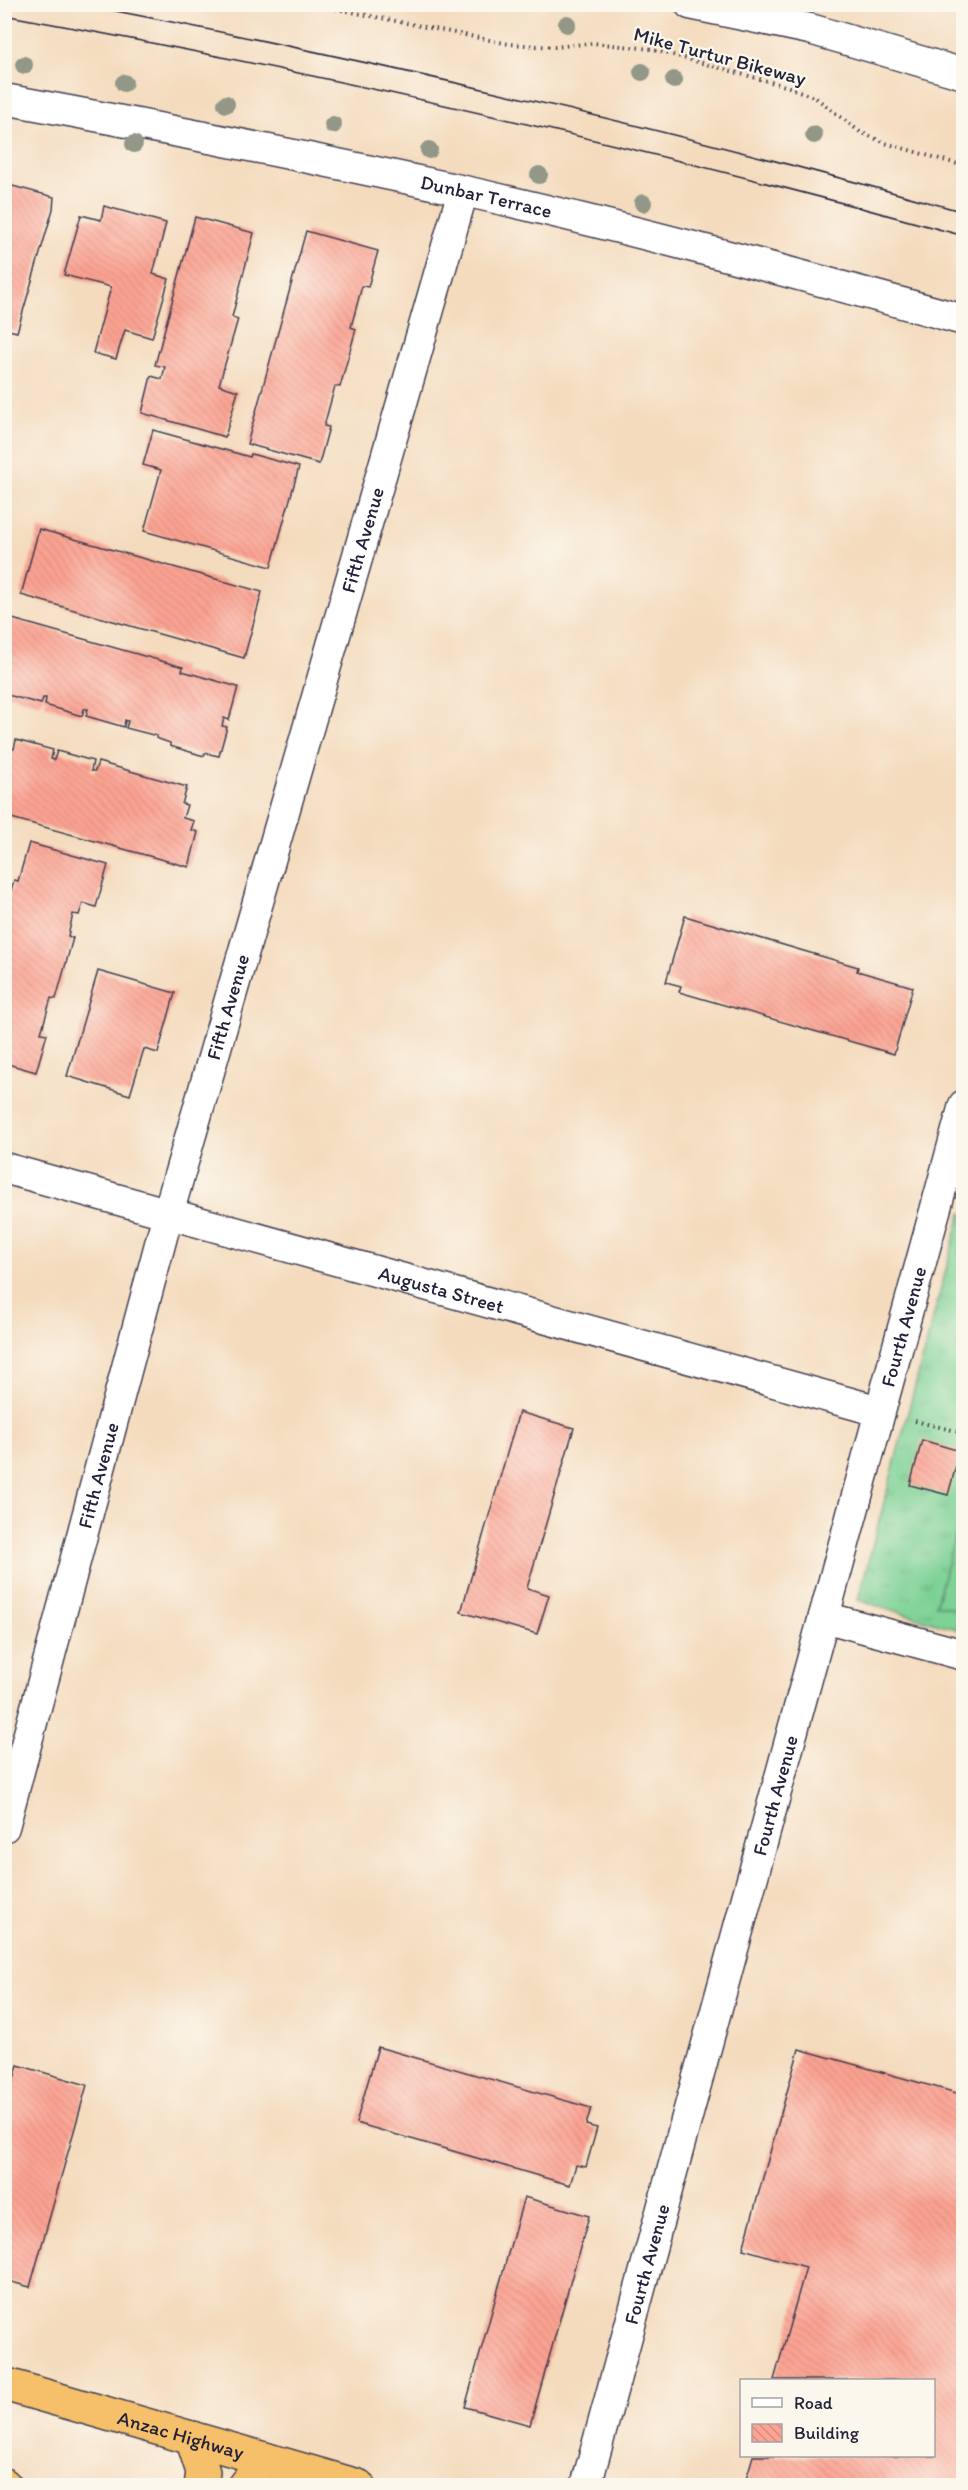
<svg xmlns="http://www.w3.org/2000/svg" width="968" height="2490" font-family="Itim,sans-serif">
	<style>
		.grass { fill: url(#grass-tufts); stroke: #507a68; stroke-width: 1.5 }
		.pitch { fill: #7dd195; stroke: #507a68; stroke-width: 1.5 }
		.building { fill: url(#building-back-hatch) }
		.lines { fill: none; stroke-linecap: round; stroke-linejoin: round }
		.street-casing { stroke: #423e4f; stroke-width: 33 }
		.highway-casing { stroke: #423e4f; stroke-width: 36 }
		.path { stroke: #423e4f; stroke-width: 4; stroke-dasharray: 1.5 4.5; stroke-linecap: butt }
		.street { stroke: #fff; stroke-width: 30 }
		.highway { stroke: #f6c06b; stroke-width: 33 }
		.tram { stroke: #22223b; stroke-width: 1.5 }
		.tree { fill: #929787 }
		.labels { text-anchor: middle; stroke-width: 4.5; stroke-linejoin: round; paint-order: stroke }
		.street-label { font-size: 20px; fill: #22223b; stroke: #fbf7ec }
	</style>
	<defs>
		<pattern id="grass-tufts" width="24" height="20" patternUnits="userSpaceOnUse" patternTransform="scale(1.5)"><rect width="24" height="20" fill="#7dd195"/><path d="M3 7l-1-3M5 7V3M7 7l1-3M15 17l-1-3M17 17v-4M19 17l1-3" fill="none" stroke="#6cb381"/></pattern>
		<pattern id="building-back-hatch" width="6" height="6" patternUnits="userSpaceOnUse" patternTransform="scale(1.5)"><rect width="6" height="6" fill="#fca392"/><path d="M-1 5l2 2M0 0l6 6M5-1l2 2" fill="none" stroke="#d88c7f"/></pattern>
	</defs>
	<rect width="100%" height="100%" fill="#fbf7ec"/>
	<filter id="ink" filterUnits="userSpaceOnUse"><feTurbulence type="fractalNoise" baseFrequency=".0167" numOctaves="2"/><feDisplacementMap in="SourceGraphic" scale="12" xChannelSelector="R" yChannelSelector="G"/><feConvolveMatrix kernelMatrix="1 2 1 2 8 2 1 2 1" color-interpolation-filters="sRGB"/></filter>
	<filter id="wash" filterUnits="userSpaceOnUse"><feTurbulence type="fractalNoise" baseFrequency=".008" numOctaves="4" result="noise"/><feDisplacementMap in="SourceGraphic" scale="24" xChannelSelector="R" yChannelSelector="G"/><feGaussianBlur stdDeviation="1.35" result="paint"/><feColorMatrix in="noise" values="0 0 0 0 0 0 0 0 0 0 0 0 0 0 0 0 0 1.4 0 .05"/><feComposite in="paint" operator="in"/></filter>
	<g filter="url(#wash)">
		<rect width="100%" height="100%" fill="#f4dbbe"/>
		<!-- grass -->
		<path class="grass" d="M961 1213 964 1214 963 1631 858 1600Z"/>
		<!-- pitch -->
		<path class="pitch" d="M963 1507V1612L936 1604Z"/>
		<g id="blocks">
			<!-- building -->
			<g class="building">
				<path d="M5 184 54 197 53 209 17 332 4 329Z"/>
				<path d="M104 206 166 223 153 274 169 279 152 338 125 330 116 359 93 353 111 287 64 275 81 215 101 220Z"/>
				<path d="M195 217 254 233 232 317 238 319 219 385 238 391 225 437 142 413 151 376 162 379 165 367 155 365Z"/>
				<path d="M306 231 378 251 368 287 362 286 351 327 356 329 340 387 335 386 324 426 329 427 319 464 247 444Z"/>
				<path d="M153 430 250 457 251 454 299 467 271 567 144 531 161 470 143 465Z"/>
				<path d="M39 529 262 592 244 658 21 595Z"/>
				<path d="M9 618 183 667 182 671 238 687 229 720 224 718 222 726 227 727 219 756 205 753 204 756 170 746V743L156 738 157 736 126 728 128 721 125 720 124 727 86 716 88 709H84L82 716 45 705 46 698H43L41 704 4 694V633Z"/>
				<path d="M4 737 11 738 8 748 14 749 16 740 53 750 51 759 54 760 57 751 93 761 91 771H95L98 762 187 787 182 804 187 805 183 818 194 821 191 830 198 832 189 867 4 816Z"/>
				<path d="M29 843 108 865 96 907 83 903 79 915 73 914 68 936 73 938 56 999 51 998 41 1033 47 1034 36 1072 4 1063V915L14 880 18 881Z"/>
				<path d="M685 916 858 967 857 971 913 987 894 1054 679 992 681 986 666 982Z"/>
				<path d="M98 971 175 993 158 1053 144 1049 130 1095 67 1076Z"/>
				<path d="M519 1412 574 1428 527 1588 549 1595 537 1634 461 1612Z"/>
				<path d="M922 1440 960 1451 948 1495 910 1485Z"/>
				<path d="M378 2047 591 2108 586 2125 597 2128 586 2167 576 2165 570 2185 356 2123Z"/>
				<path d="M799 2049 964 2095V2471L960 2486H744L753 2456H934V2380H774L806 2267 743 2249Z"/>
				<path d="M18 2065 87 2085 30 2287 4 2280V2111Z"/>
				<path d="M524 2197 589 2216 530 2425 465 2407Z"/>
			</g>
		</g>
	</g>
	<g filter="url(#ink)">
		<use href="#blocks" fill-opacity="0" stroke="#423e4f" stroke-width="1.5"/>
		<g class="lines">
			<!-- street casing -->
			<g class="street-casing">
				<g id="street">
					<path d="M690 4 810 29 964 74"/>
					<path id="s1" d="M4 99C157 127 309 157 460 190 629 228 797 274 964 320"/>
					<path id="s2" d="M4 1168 879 1411"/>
					<path d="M824 1617 964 1655"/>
					<path id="s3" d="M4 1827 168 1214 463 191"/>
					<path id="s4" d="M586 2486 964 1105"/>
				</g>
			</g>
			<!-- highway casing -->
			<g class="highway-casing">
				<g id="highway">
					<path id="s5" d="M4 2384 358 2486"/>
					<path d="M192 2438 203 2472 201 2486"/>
					<path d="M4 2485 5 2486"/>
					<path d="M244 2486 265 2459"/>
				</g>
			</g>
			<!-- path -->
			<g class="path">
				<path d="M312 4 509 44 554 47 593 43 651 49 789 87 816 98 860 132 885 143 964 166"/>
				<path d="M915 1421 964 1433"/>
			</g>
			<!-- street -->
			<use href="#street" class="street"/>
			<!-- highway -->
			<use href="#highway" class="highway"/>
			<!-- tram -->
			<g class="tram">
				<path d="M80 4C377 61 672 130 964 212"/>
				<path d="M4 15C328 74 647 148 964 236"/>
			</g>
		</g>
		<!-- trees -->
		<g class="tree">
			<circle cx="567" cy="24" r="9"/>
			<circle cx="24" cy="65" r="9"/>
			<circle cx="642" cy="72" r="9"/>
			<circle cx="674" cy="80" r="9"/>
			<circle cx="124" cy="83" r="9"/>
			<circle cx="226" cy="104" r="9"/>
			<circle cx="333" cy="125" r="9"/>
			<circle cx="814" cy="135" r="9"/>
			<circle cx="134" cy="144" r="9"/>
			<circle cx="429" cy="150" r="9"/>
			<circle cx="539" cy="175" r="9"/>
			<circle cx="643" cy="203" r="9"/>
		</g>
	</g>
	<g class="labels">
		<!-- street labels -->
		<g class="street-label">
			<text transform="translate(720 56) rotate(15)" y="7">Mike Turtur Bikeway</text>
			<text dy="7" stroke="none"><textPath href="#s1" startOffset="492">Dunbar Terrace</textPath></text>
			<text dy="7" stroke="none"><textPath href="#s3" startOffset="1336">Fifth Avenue</textPath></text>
			<text dy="7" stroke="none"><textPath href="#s3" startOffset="850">Fifth Avenue</textPath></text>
			<text dy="7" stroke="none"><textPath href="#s2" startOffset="454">Augusta Street</textPath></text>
			<text dy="7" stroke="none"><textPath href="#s4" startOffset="1202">Fourth Avenue</textPath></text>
			<text dy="7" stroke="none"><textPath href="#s3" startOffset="364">Fifth Avenue</textPath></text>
			<text dy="7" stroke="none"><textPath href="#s4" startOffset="716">Fourth Avenue</textPath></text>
			<text dy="7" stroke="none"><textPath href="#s4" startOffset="230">Fourth Avenue</textPath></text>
			<text dy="7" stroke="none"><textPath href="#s5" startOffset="184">Anzac Highway</textPath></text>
		</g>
	</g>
	<!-- margin -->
	<rect width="968" height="2490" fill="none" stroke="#fbf7ec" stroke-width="24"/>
	<!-- legend -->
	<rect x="740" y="2379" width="195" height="78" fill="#fbf7ec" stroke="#a4a2a5" stroke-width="1.5"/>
	<rect x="752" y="2398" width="30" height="9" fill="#ffffff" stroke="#a4a2a5" stroke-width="1.5"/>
	<text x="794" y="2409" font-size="18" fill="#22223b">Road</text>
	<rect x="752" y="2424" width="30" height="18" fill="url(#building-back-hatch)" stroke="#a4a2a5" stroke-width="1.5"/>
	<text x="794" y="2439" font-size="18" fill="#22223b">Building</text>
</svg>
